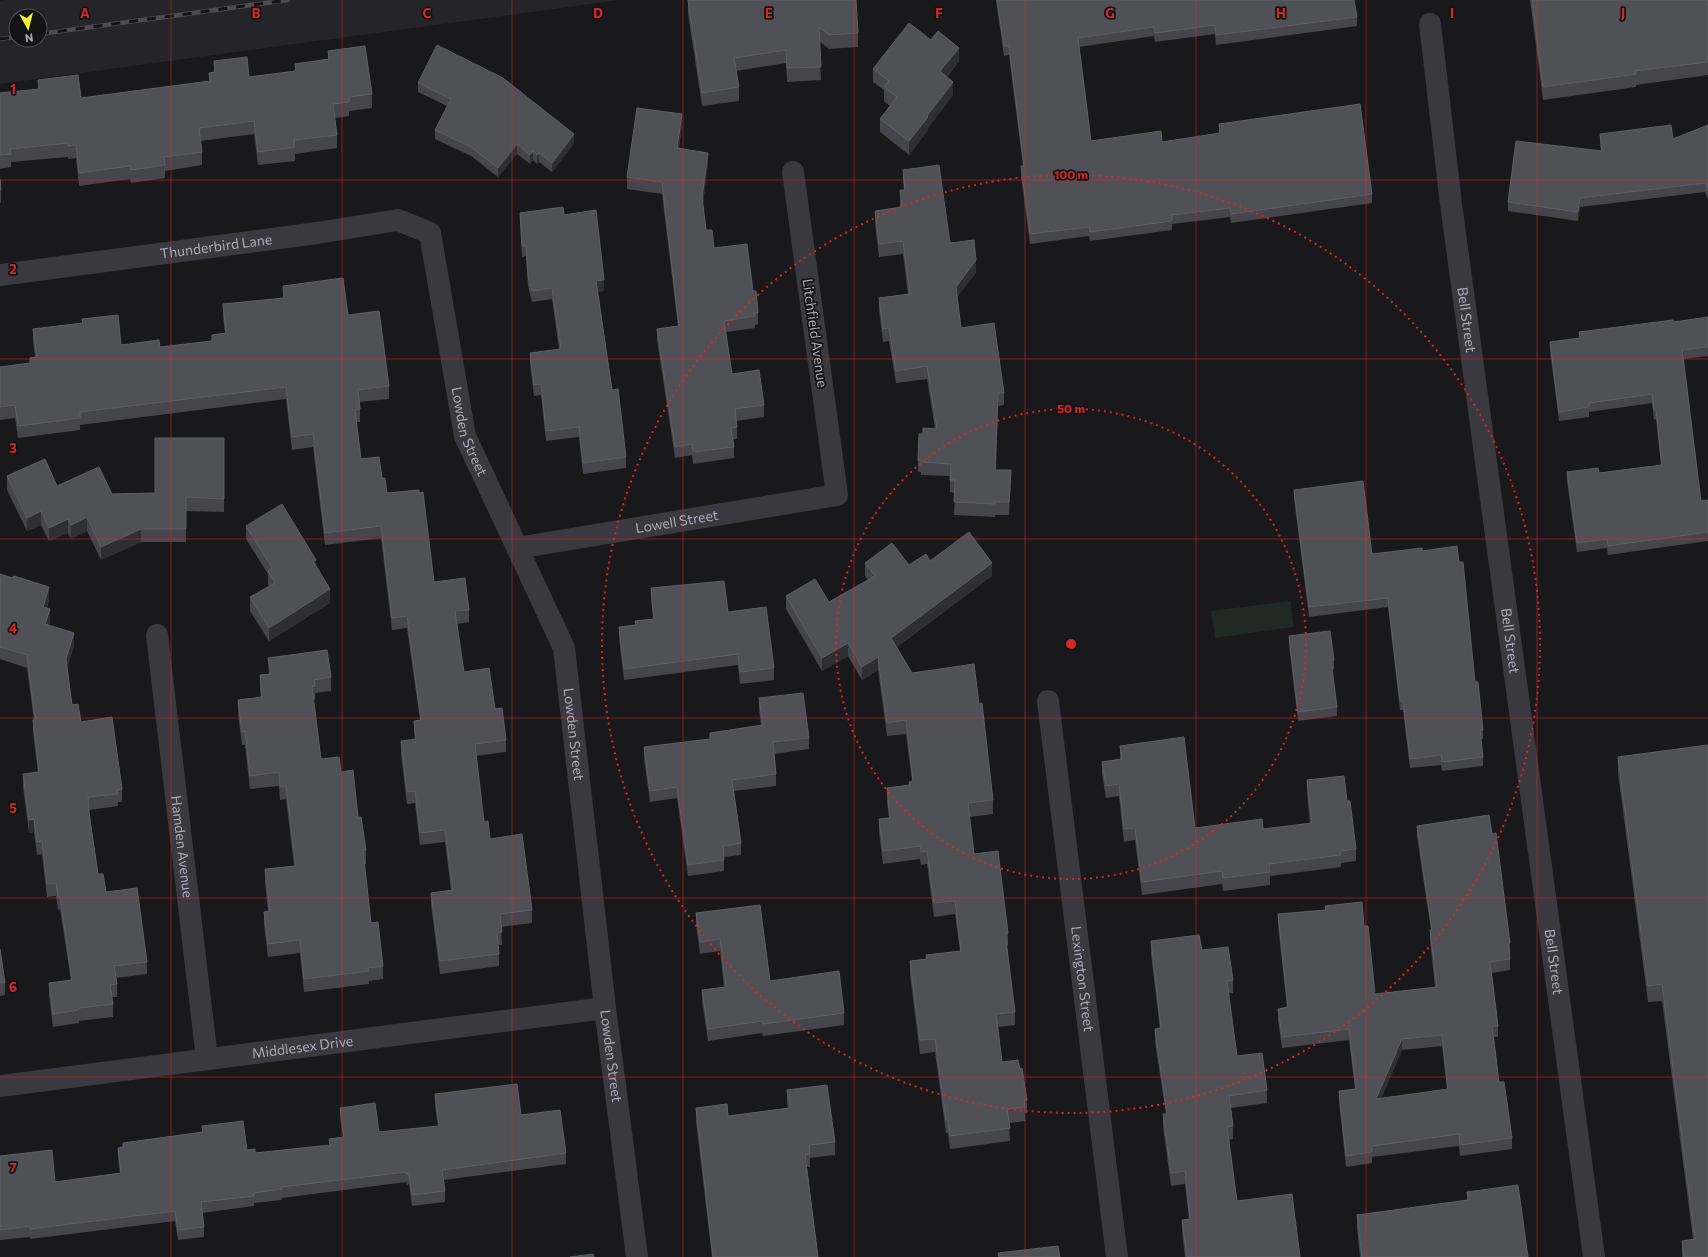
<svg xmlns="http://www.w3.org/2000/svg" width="1708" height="1257" font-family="Commissioner,sans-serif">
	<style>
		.built { fill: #252428; fill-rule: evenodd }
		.green { fill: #202924 }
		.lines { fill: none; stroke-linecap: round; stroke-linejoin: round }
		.minor { stroke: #3a3940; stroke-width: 22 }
		.rail-casing { stroke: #4d4c55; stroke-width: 4.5 }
		.rail { stroke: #141316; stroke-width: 3; stroke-dasharray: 9; stroke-linecap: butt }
		.wall { fill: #46454b; fill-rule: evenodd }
		.shaded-wall { fill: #2f2e33 }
		.building { fill: #505057; stroke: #5e5e67; fill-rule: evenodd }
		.grid { fill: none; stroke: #d62828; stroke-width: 1; stroke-opacity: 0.55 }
		.ring { fill: none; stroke: #d62828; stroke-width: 2; stroke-dasharray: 2 4 }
		.labels { text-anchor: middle; stroke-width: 3.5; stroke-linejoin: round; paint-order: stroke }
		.street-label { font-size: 14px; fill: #aab; stroke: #141316 }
		.grid-label { font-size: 13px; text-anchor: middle; font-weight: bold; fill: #d62828; stroke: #141316; stroke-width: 3.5; stroke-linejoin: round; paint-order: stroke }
		.centre { fill: #d62828; stroke: #141316; stroke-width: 2 }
		.ring-label { font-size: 12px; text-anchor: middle; font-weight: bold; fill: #d62828; stroke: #141316; stroke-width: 3.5; stroke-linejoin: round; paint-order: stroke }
	</style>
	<rect width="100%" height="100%" fill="#19181b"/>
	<!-- built -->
	<path class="built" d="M4 0H620L0 84V1ZM16 16H40V40H16Z"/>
	<!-- green -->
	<path class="green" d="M1290 601 1294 627 1215 638 1211 611Z"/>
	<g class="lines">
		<!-- minor -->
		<g class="minor">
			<path id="s1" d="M1430 24 1451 204 1594 1257"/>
			<path id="s2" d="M0 275 317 233 398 220 430 233 465 436 564 648 605 1008 637 1257"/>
			<path id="s3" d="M517 548 837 495 793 172"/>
			<path id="s4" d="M157 635 207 1059"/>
			<path id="s5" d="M1048 701 1117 1257"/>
			<path id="s6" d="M0 1086 605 1008"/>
		</g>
		<!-- rail casing -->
		<g class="rail-casing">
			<g id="rail">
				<path d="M40 34 288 0"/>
				<path d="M0 39 16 37"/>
			</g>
		</g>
		<!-- rail -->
		<use href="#rail" class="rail"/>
	</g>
	<!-- wall -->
	<g class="wall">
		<path d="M688 0 858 33V47L829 49 819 41 821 80 787 82 786 63 736 71 739 87V101L702 106 688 14Z"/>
		<path d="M996 0H1354L1357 17V26L1216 45 1215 34 1155 42 1154 36 1079 47 1091 141 1162 142 1219 134V124L1372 194V203L1231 223 1230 217 1172 224V230L1090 241 1089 236 1030 244 1021 176V166H1023L1009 55 1004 56Z"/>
		<path d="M1530 0H1708V75L1636 85V87L1543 100Z"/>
		<path d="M931 40 959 61 947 77 953 95 928 128V130L909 155 880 132V119L890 106 884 101V90L873 82V69Z"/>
		<path d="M328 51 372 94V108L349 111V116L335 118 337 135V148L295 154V161L258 165 254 134 201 141 202 152V165L165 171V178L131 183 130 179 79 186 76 158 68 159V157L11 162V167L0 169V93L38 89V80L81 98 209 81V73L214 72V61L249 77 295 71V64L328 59Z"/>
		<path d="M418 83 574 143 552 172 539 162 537 164 533 160 530 164 517 154 498 177 471 156 435 139V130L447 106 418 92Z"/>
		<path d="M682 125 679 148 708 164 703 204 706 230 714 248 753 291 758 313V324L755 325V328L726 332 732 374 764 405V417L736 421 737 427V439H733L734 447V458L693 464 692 455 675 458 657 340V329L678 326 662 194 627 189V177Z"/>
		<path d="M1708 125V200L1705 192 1580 207 1578 221 1508 211V202L1601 151 1600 143V134L1673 139Z"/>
		<path d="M903 170 950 243 976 273 957 297 961 328 1004 393V405L998 406 996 470 1011 483 1009 515H995V517L954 515 955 493 950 492V476L921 475V472H918V460L923 434 935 429 927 379 896 383 889 341 883 342 879 310V298L908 294 903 254 879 257 875 223V211L900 208V190H904L903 182Z"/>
		<path d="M0 179 1 190V203H0Z"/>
		<path d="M520 213 564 215 604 291 598 292 612 390 626 457V468L583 474 579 437 546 441 541 395 534 396 530 364V353L559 349 552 299 532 302 528 286 526 256 522 257 520 223Z"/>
		<path d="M283 286 348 315 389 386V399L359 402 360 409V422H356L361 459 382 478 387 493 434 582 469 610V622L457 624 464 672 495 709 506 740V752L476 756 484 822 490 839 532 910V923L501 927 502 945H498L499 954V966L440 974 431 905V893L451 890 445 842 420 845 415 803 407 804 401 754V741L415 740 414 733V721L420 720 407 628 392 630 381 538 325 545 313 447 292 450 286 399 80 425V430L18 438 15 418 0 420V367L30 363V358L35 357 33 342V329L82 323V319L121 345 160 347 212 341V335L225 333 223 317V304L283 298Z"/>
		<path d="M1708 317V356L1684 359 1701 501 1708 500V541L1608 555 1607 548 1577 552 1567 481V472L1599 473 1661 465 1656 419 1654 420 1652 403 1589 412V417L1559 421 1550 351V342L1579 338V332L1674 322Z"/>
		<path d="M224 438V512L186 511V542H141L101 560 87 531 71 539 68 533 49 541 41 525 27 531 7 490V476L57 486 112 494 155 493Z"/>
		<path d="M1294 490 1372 554 1422 551 1475 682 1483 730V739H1481L1483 757V766L1442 771 1441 765 1410 768 1403 710H1400L1388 607 1309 617 1294 499Z"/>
		<path d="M246 526 316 566 330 603 269 641 250 611V597L269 586 268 584V574L246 539Z"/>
		<path d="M930 561 992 576 897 647 912 673 979 704 993 800V814L969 817 974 854 1008 933V946H1007L1015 1012V1025L998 1027 1002 1062 1020 1069 1027 1100V1113H1025V1121L1009 1123 1010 1141 950 1149 948 1133H946L935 1052 920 1054 910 975V961L926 959V955L960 951 955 914 934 917 927 864 921 865 920 859 883 864 879 832V819L889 818 887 802V788L909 785V782L912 781 906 734 887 736 878 670 862 680 848 656 822 671 786 609V596L829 602 868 580 865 576V563L909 565Z"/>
		<path d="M0 574 49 600 47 608 50 622 49 625 74 646 67 668 72 705 81 722 122 789V802H118V806L89 810 98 874 106 892 147 962V974L116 978 117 984V997H112L113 1004V1017L79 1021V1023L53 1027 49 996V983L71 980 60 909 58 910 56 896 47 897 42 854 37 855 34 832 29 833 23 787V774L38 773 33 732V720H34L27 668 0 659Z"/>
		<path d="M651 588 728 612 774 668V680L740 684 738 665 624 680 619 638V627L635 625V621L653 619 651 599Z"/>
		<path d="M1289 636 1334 660V669H1332L1337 707V716L1298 721 1289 645Z"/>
		<path d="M268 658 331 677V691L315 693V700H313L321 759 341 772 358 817 366 850V864H364L371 923 383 966V979L369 981V984L304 992 300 953 268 957 264 925V912L268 911 265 883V869L294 866 286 799 280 800 279 786 250 789 245 745H242L238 714V700L261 697 260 689V675L269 674Z"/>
		<path d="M759 698 809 738V749L774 754 776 774V786L734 791 741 843V855L724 857V871L688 876 677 798 650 802 644 759V747L710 739V733L761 725 759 710Z"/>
		<path d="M1708 745V1257H1682V1241L1693 1239 1662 1001 1648 1002 1618 773V757Z"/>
		<path d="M1120 746 1195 828 1263 829 1310 824 1307 793V780L1347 801 1356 849V861L1341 863V867L1270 876V885L1223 891 1222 884 1142 895 1135 840 1124 842 1119 796 1106 798 1102 774V762L1120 759Z"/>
		<path d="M1417 826 1492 834 1510 943V970L1492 973 1498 1026V1037H1494L1499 1082 1512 1138V1149L1460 1156 1459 1146 1372 1157V1163L1346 1167 1339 1102V1091L1355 1089 1349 1040 1282 1048 1278 1020V1009L1287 1008 1278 925V914L1325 910V906L1364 926 1375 994 1435 987 1430 941V930H1431L1417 837ZM1442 1046 1447 1090 1381 1099 1402 1050Z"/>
		<path d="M696 913 770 981 844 1013V1025L763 1036 762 1033 708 1041 702 1002V990L724 987 720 951 700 954 696 925Z"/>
		<path d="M1151 941 1202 950 1233 980V993H1228L1237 1056 1267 1090V1103L1231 1108 1233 1126V1139L1229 1140 1237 1201 1300 1257H1185L1182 1232V1220L1189 1219 1185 1184 1171 1186 1163 1127V1114H1166L1155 1042V1029H1160L1151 954Z"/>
		<path d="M0 949 5 983V995L0 996Z"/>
		<path d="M787 1090 835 1142V1155L810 1158V1167H807L818 1257H712L696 1121V1108L728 1116 788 1108 787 1103Z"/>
		<path d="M435 1094 521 1115 566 1153V1164L444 1180 445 1191V1202L412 1206 409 1184 407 1185 406 1182 282 1198V1200L254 1203V1206L202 1213 204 1227V1237L178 1240 175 1221 30 1239V1237L0 1240V1156L55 1182 120 1173 118 1158V1148L123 1147V1143L202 1132V1126L247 1150 255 1153 329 1145V1139L343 1137 340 1118V1108L379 1132 438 1127 435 1105Z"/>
		<path d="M1467 1192 1528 1257H1360L1357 1228V1215L1467 1200Z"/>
	</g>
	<!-- shaded-wall -->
	<g class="shaded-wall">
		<path d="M959 48V61L940 85V71Z"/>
		<path d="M953 82V95L928 128V130L909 155V141L927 116Z"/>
		<path d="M682 114V125L677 160V148Z"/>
		<path d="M574 134V143L552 172V163Z"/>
		<path d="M517 144V154L498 177V168Z"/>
		<path d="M533 151V160L530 164V155Z"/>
		<path d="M539 153V162L537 164V155Z"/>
		<path d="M708 153V164L702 209V197Z"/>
		<path d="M1580 198V207L1578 221V212Z"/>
		<path d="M976 260V273L956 299V287Z"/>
		<path d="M604 280V291L596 292V281Z"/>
		<path d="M998 393V406L995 483V470Z"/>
		<path d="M1011 470V483L1009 515V502Z"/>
		<path d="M41 511V525L27 531V518Z"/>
		<path d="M87 517V531L71 539V525Z"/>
		<path d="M68 519V533L49 541V528Z"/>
		<path d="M141 529V542L101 560V547Z"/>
		<path d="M316 560V573L313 561Z"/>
		<path d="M992 563V576L891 651V638Z"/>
		<path d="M49 587V600L43 620V607Z"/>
		<path d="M330 589V603L269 641V628Z"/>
		<path d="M50 609V622L45 637V624Z"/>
		<path d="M74 633V646L66 672V659Z"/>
		<path d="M848 643V656L822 671V658Z"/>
		<path d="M878 657V670L862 680V667Z"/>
		<path d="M34 819V832L29 833V820Z"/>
		<path d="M1402 1039V1050L1376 1110V1099Z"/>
	</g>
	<!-- building -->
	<g class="building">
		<path d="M688 0H856L858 33 829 35 819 27 821 67 787 68 786 50 734 58 739 87 702 93Z"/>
		<path d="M997 0H1354L1357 17 1216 35 1215 25 1155 33 1154 27 1078 38 1091 141 1161 131 1162 142 1220 133 1219 124 1360 104 1372 194 1231 214 1230 208 1172 215V221L1090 232 1089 227 1030 234 1021 166H1024L1009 46H1004Z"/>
		<path d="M1532 0H1708V62L1635 71 1636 74 1543 87Z"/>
		<path d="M909 23 931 40 938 31 959 48 940 71 953 82 927 116 928 117 909 141 880 119 897 97 884 87 889 81 873 69Z"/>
		<path d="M437 45 503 78 574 134 552 163 539 153 537 155 533 151 530 155 517 144 498 168 471 147 435 130 451 99 418 83Z"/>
		<path d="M365 46 372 94 349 97V102L333 104 337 135 294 140 295 147 258 152 254 121 199 128 202 152 164 157 165 165 131 170 130 166 79 173 76 145 68 146V143L10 149 11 154 0 155V93L39 89 38 80 78 75 81 98 210 81 209 73 215 72 214 61 247 57 249 77 296 71 295 64 329 59 328 51Z"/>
		<path d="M637 108 682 114 677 148 708 153 702 197 706 230H712L714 248 747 244 753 291H756L758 313H754L755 316 724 321 732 374 759 370 764 405 735 409 737 427 731 428 734 447 693 452 692 444 675 447 657 329 679 326 662 182 627 177Z"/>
		<path d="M1671 125 1673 139 1708 125V191L1705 183 1580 198 1578 212 1508 202 1516 141 1602 151 1600 134Z"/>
		<path d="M939 165 950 243 974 240 976 260 956 287 961 328 994 323 1004 393H998L995 470H1011L1009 502H995V504L954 502 955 480H950L951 464 921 462V460H918L919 434H923V428L937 429 927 366 896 371 889 328 883 329 879 298 910 294 903 241 879 244 875 211 902 207 900 190H905L903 170Z"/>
		<path d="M0 179 1 190H0Z"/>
		<path d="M563 207 564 215 596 210 604 280 596 281 612 390 618 389 626 457 583 463 579 427 546 431 541 384 534 385 530 353 561 349 552 288 532 291 528 276 526 245 522 246 520 213Z"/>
		<path d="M343 278 348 315 379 311 389 386 358 390 360 409 355 410 361 459 379 457 382 478H385L387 493 419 490V493L423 492 434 582 465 578 469 610 455 611 464 672 489 668 495 709 502 708 506 740 475 744 484 822 488 821 490 839 522 834 532 910 500 914 502 932 497 933 499 954 440 961 431 893 453 890 445 830 420 833 415 791 407 792 401 741 416 739 414 721 421 720 407 616 392 618 381 526 325 533 313 434 292 437 286 387 80 412V418L18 426 15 405 0 407V367L30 363V358L37 357 33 329 83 323 82 319 118 315 121 345 159 340 160 347 212 341V335L226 333 223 304 284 298 283 286Z"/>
		<path d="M1708 317V347L1682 350 1701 501 1708 500V532L1608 546 1607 539 1577 543 1567 472 1598 468 1599 473 1662 465 1656 410H1654L1652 394 1589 403V407L1559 412 1550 342 1580 338 1579 332 1673 320 1674 322Z"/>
		<path d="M155 438H224V499L186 497V529H141L101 547 87 517 71 525 68 519 49 528 41 511 27 518 7 476 45 459 57 486 99 467 112 494 155 493Z"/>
		<path d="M1363 481 1372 554 1422 548V551L1457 546 1459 562H1463L1475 682H1478L1483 730H1480L1483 757 1442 762 1441 755 1410 759 1403 701H1400L1388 598 1309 607 1294 490Z"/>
		<path d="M282 504 316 560 313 561 330 589 269 628 250 597 275 583 268 571 272 568 246 526Z"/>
		<path d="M969 532 992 563 891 638 912 673 974 664 979 704 982 703 993 800 968 803 974 854 998 851 1008 933H1005L1015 1012 996 1014 1002 1062 1018 1060 1020 1069 1022 1068 1027 1100H1024L1025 1107 1007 1109 1010 1128 950 1136 948 1120H946L935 1039 920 1040 910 961 927 959 926 955 961 951 955 901 934 903 927 851 921 852 920 846 883 851 879 819 890 818 887 788 910 785 909 782 913 781 906 720 887 723 878 657 862 667 848 643 822 658 786 596 815 579 829 602 875 576 865 563 892 543 909 565 926 554 930 561Z"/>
		<path d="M0 574 13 578 14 576 49 587 43 607 50 609 45 624 74 633 66 659 72 705 78 704 81 722 112 717 122 789 117 790 118 794 88 797 89 813 98 874H103L106 892 137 888 147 962 114 966 117 984 110 985 113 1004 79 1008V1010L53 1014 49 983 72 980 60 897H58L56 883 47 884 42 841 37 842 34 819 29 820 23 774 39 772 33 720 35 719 27 655 0 647Z"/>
		<path d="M724 581 728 612 766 607 774 668 740 672 738 654 624 669 619 627 636 625 635 621 654 619 651 588Z"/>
		<path d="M1330 631 1334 660H1331L1337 707 1298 712 1289 636Z"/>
		<path d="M327 650 331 677 314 680 315 686 312 687 321 759 339 757 341 772 353 770 358 817H361L366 850H363L371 923 378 922 383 966 368 968 369 971 304 979 300 940 268 944 264 912 270 911 265 869 296 866 286 786 280 787 279 772 250 776 245 731 242 732 238 700 262 697 260 675 271 674 268 658Z"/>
		<path d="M803 693 809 738 773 742 776 774 732 780 741 843 723 846 724 860 688 865 677 787 650 791 644 747 710 739V733L763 725 759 698Z"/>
		<path d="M1184 737 1195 828 1262 819 1263 829 1312 823 1307 780 1344 776 1347 801H1350L1356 849 1340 851 1341 855 1269 864 1270 872 1223 878 1222 871 1142 882 1135 828 1124 829 1119 784 1106 786 1102 762 1122 759 1120 746Z"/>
		<path d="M1708 745V1257H1684L1682 1241 1695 1239 1662 984 1648 986 1618 757Z"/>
		<path d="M1489 815 1492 834 1496 833 1510 943H1508L1510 959 1490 962 1498 1026H1492L1499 1082H1504L1512 1138 1460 1145 1459 1134 1372 1146V1152L1346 1156 1339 1091 1356 1089 1349 1029 1282 1037 1278 1009 1288 1007 1278 914 1326 910 1325 906 1362 902 1364 926H1368L1375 994 1437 987 1430 930H1432L1417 826ZM1442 1035 1448 1089 1376 1099 1402 1039Z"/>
		<path d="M760 905 770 981 839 971 844 1013 763 1024 762 1021 708 1029 702 990 726 987 720 939 700 942 696 913Z"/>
		<path d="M1199 935 1202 950 1228 947 1233 980 1227 981 1237 1056 1262 1053 1267 1090 1229 1096 1233 1126 1227 1127 1237 1201 1292 1194 1300 1257H1187L1182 1220 1190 1219 1185 1171 1171 1173 1163 1114H1167L1155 1029 1161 1028 1151 941Z"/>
		<path d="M0 949 5 983H0Z"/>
		<path d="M517 1084 521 1115 560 1110 566 1153 442 1170 445 1191 412 1195 409 1174H407L406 1172 281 1187 282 1189 254 1193V1196L201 1202 204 1227 178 1230 175 1211 30 1229V1226L0 1230V1156L52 1150 55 1182 121 1173 118 1148 123 1147V1143L203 1132 202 1126 243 1121 247 1150 255 1149V1153L330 1145 329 1139 344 1137 340 1108 375 1103 379 1132 439 1126 435 1094Z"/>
		<path d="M827 1085 835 1142 809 1145 810 1154 805 1155 818 1257H713L696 1108 727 1104 728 1116 790 1108 787 1090Z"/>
		<path d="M1518 1185 1528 1257H1362L1357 1215 1468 1200 1467 1192Z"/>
		<path d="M1058 1246 1060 1257H999L998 1253Z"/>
		<path d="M593 1254 594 1257H570Z"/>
	</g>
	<!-- grid -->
	<path class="grid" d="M171 0V1257M342 0V1257M512 0V1257M683 0V1257M854 0V1257M1025 0V1257M1196 0V1257M1366 0V1257M1537 0V1257M0 180H1708M0 359H1708M0 539H1708M0 718H1708M0 898H1708M0 1077H1708"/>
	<!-- distance rings -->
	<g class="ring">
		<circle cx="1071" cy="644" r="235"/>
		<circle cx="1071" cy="644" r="469"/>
	</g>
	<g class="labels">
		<!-- street labels -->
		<g class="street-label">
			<text dy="5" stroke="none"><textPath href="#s2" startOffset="218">Thunderbird Lane</textPath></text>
			<text dy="5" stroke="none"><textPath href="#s1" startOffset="298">Bell Street</textPath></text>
			<text transform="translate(815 333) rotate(82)" y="5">Litchfield Avenue</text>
			<text dy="5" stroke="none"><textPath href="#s2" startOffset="639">Lowden Street</textPath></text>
			<text dy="5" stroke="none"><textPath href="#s3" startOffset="162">Lowell Street</textPath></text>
			<text dy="5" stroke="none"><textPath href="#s1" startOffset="622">Bell Street</textPath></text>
			<text dy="5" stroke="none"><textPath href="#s2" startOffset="963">Lowden Street</textPath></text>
			<text dy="5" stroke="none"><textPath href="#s4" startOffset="213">Hamden Avenue</textPath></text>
			<text dy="5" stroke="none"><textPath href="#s1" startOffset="946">Bell Street</textPath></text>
			<text dy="5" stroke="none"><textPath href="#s5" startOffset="280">Lexington Street</textPath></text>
			<text dy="5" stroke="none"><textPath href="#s6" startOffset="305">Middlesex Drive</textPath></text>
			<text dy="5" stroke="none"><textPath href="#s2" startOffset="1287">Lowden Street</textPath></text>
		</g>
	</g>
	<g class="grid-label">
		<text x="85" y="18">A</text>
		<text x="256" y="18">B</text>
		<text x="427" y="18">C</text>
		<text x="598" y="18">D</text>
		<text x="769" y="18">E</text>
		<text x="939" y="18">F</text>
		<text x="1110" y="18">G</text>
		<text x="1281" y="18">H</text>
		<text x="1452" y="18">I</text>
		<text x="1623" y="18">J</text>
		<text x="13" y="94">1</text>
		<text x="13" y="274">2</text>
		<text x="13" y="453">3</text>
		<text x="13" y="633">4</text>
		<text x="13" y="813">5</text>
		<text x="13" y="992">6</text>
		<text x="13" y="1172">7</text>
	</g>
	<circle cx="1071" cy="644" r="6" class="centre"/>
	<g class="ring-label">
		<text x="1071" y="179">100 m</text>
		<text x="1071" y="413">50 m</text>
	</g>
	<!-- north arrow -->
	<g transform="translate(28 28) rotate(173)"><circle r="19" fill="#141316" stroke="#504f58"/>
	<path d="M0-3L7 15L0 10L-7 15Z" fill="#f9f432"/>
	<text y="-6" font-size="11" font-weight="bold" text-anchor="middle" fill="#aaaabb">N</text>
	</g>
</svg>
